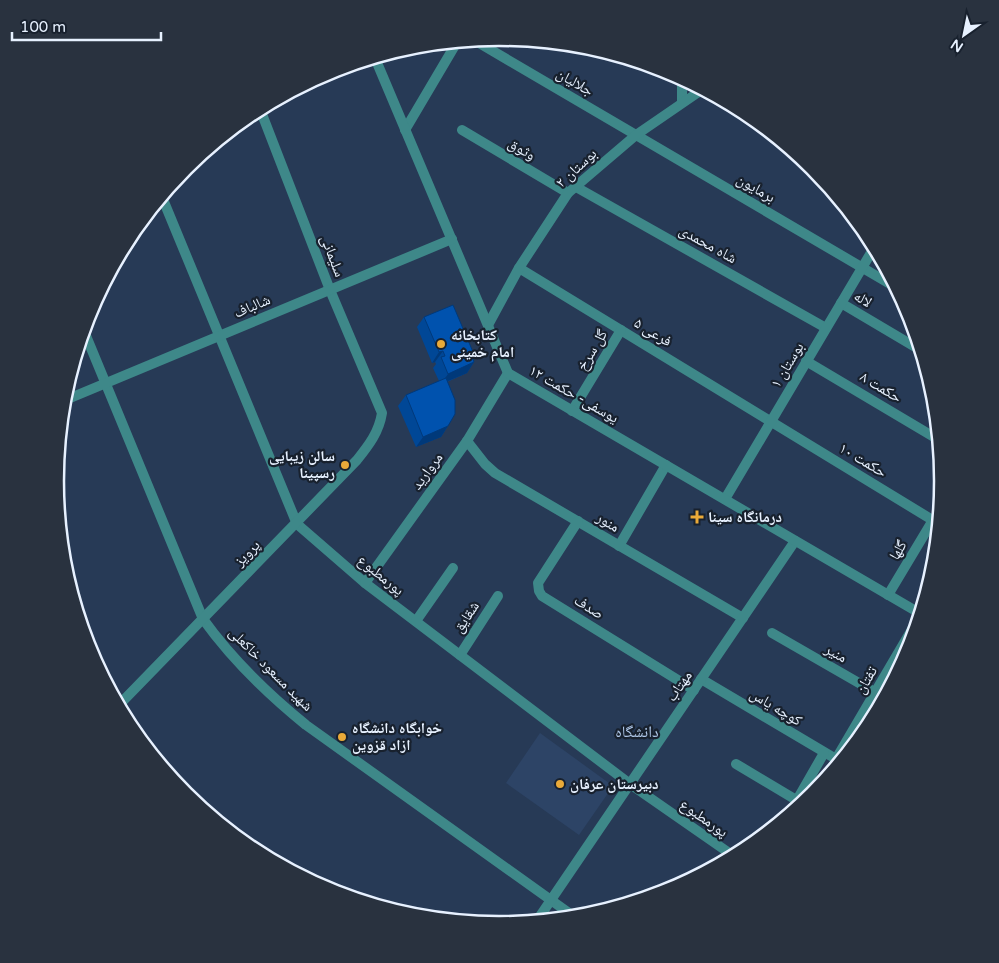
<svg xmlns="http://www.w3.org/2000/svg" width="999" height="963" font-family="'Varela Round','Noto Naskh Arabic',sans-serif">
	<style>
		.built { fill: #2d4466 }
		.lines { fill: none; stroke-linecap: round; stroke-linejoin: round }
		.minor { stroke: #3e8889; stroke-width: 10 }
		.tertiary { stroke: #3e8889; stroke-width: 10 }
		.wall { fill: #004796 }
		.shaded-wall { fill: #00397a }
		.building { fill: #0052ae; stroke: #00397a }
		.poi-dot { fill: #eaaa39; stroke: #18212e; stroke-width: 2 }
		.labels { text-anchor: middle; stroke-width: 4.5; stroke-linejoin: round; paint-order: stroke }
		.street-label { font-size: 15px; fill: #e7f1ff; stroke: #18212e }
		.poi-label { font-size: 15px; font-weight: bold; fill: #e7f1ff; stroke: #18212e; text-anchor: start }
		.neighbourhood-label { font-size: 16px; fill: #b1c9ea; stroke: #18212e }
		.rim { fill: none; stroke: #e7f1ff; stroke-width: 2.5 }
	</style>
	<rect width="100%" height="100%" fill="#273a56"/>
	<!-- built -->
	<path class="built" d="M540 733 613 786 579 835 506 783Z"/>
	<g class="lines">
		<!-- minor -->
		<g class="minor">
			<path d="M474 40 897 288"/>
			<path d="M682 78V101"/>
			<path d="M405 130 457 42"/>
			<path d="M462 130 568 193"/>
			<path d="M576 187 826 328"/>
			<path d="M162 197 297 524 365 583 630 784 735 857"/>
			<path d="M519 268 939 524"/>
			<path d="M841 303 922 351"/>
			<path d="M488 325 519 268 568 193 636 135 703 89"/>
			<path d="M84 331 203 619C231 658 269 695 306 725L576 918"/>
			<path d="M806 361 939 440"/>
			<path d="M572 411 621 330"/>
			<path d="M467 441 485 464 495 473 743 618"/>
			<path d="M725 499 875 246"/>
			<path d="M578 521 538 583 539 591 542 596 694 690"/>
			<path d="M619 546 666 465"/>
			<path d="M365 583 467 441 508 373"/>
			<path d="M888 595 933 520"/>
			<path d="M416 621 453 568"/>
			<path d="M772 633 885 698"/>
			<path d="M460 655 498 596"/>
			<path d="M701 679 836 759 921 614"/>
			<path d="M118 706 357 460C369 445 379 432 382 413L330 290 260 109"/>
			<path d="M736 764 803 804"/>
			<path d="M797 800 824 753"/>
			<path d="M536 922 795 541"/>
		</g>
		<!-- tertiary -->
		<g class="tertiary">
			<path d="M375 58 508 373 921 614"/>
			<path d="M706 91 754 119"/>
			<path d="M63 401 452 239"/>
		</g>
	</g>
	<!-- wall -->
	<path class="wall" d="M424 317 471 355 474 362 467 373 447 382 448 426 441 437 416 447 398 406 406 395 439 381 433 368 436 364 435 362 432 363 417 327Z"/>
	<!-- shaded-wall -->
	<g class="shaded-wall">
		<path d="M443 351 435 362 432 363 439 352Z"/>
		<path d="M474 362 467 373 441 384 448 374Z"/>
		<path d="M448 426 441 437 416 447 423 437Z"/>
	</g>
	<!-- building -->
	<g class="building">
		<path d="M453 305 473 352 471 353 474 362 448 374 441 357 445 356 443 351 439 352 424 317Z"/>
		<path d="M446 378 455 400V414L448 426 423 437 406 395Z"/>
	</g>
	<!-- markers -->
	<g class="poi-dot">
		<circle cx="441" cy="344" r="5"/>
		<circle cx="345" cy="465" r="5"/>
		<path d="M694.5 509.5h5v5h5v5h-5v5h-5v-5h-5v-5h5z"/>
		<circle cx="342" cy="737" r="5"/>
		<circle cx="560" cy="784" r="5"/>
	</g>
	<g class="labels">
		<!-- street labels -->
		<g class="street-label">
			<text transform="translate(575 82) rotate(30)" y="5">جلالیان</text>
			<text transform="translate(522 149) rotate(31)" y="5">وثوق</text>
			<text transform="translate(576 168) rotate(-43)" y="5">بوستان ۲</text>
			<text transform="translate(756 188) rotate(30)" y="5">برمایون</text>
			<text transform="translate(708 244) rotate(29)" y="5">شاه محمدی</text>
			<text transform="translate(333 256) rotate(69)" y="5">سلیمانی</text>
			<text transform="translate(863 299) rotate(31)" y="5">لاله</text>
			<text transform="translate(252 306) rotate(-23)" y="5">شالباف</text>
			<text transform="translate(653 332) rotate(31)" y="5">فرعی ۵</text>
			<text transform="translate(592 350) rotate(-59)" y="5">گل سرخ</text>
			<text transform="translate(787 365) rotate(-59)" y="5">بوستان ۱</text>
			<text transform="translate(881 387) rotate(31)" y="5">حکمت ۸</text>
			<text transform="translate(574 394) rotate(30)" y="5">یوسفی- حکمت ۱۲</text>
			<text transform="translate(863 460) rotate(31)" y="5">حکمت ۱۰</text>
			<text transform="translate(427 471) rotate(-54)" y="5">مروارید</text>
			<text transform="translate(608 522) rotate(31)" y="5">منور</text>
			<text transform="translate(898 550) rotate(-59)" y="5">گلها</text>
			<text transform="translate(247 553) rotate(-46)" y="5">پرویز</text>
			<text transform="translate(381 575) rotate(39)" y="5">پورمطبوع</text>
			<text transform="translate(589 607) rotate(32)" y="5">صدف</text>
			<text transform="translate(466 617) rotate(-57)" y="5">شقایق</text>
			<text transform="translate(836 653) rotate(30)" y="5">منیر</text>
			<text transform="translate(271 669) rotate(45)" y="5">شهید مسعود خاکعلی</text>
			<text transform="translate(866 680) rotate(-60)" y="5">تفتان</text>
			<text transform="translate(679 686) rotate(-56)" y="5">مهتاب</text>
			<text transform="translate(776 707) rotate(31)" y="5">کوچه یاس</text>
			<text transform="translate(704 818) rotate(35)" y="5">پورمطبوع</text>
		</g>
		<!-- poi labels -->
		<g class="poi-label">
			<text x="451" y="340">کتابخانه<tspan x="451" dy="17">امام خمینی</tspan></text>
			<text x="335" y="461" text-anchor="end">سالن زیبایی<tspan x="335" dy="17">رسپینا</tspan></text>
			<text x="708" y="522">درمانگاه سینا</text>
			<text x="352" y="733">خوابگاه دانشگاه<tspan x="352" dy="17">ازاد قزوین</tspan></text>
			<text x="570" y="789">دبیرستان عرفان</text>
		</g>
		<!-- neighbourhood labels -->
		<g class="neighbourhood-label">
			<text x="637" y="737">دانشگاه</text>
		</g>
	</g>
	<!-- crop -->
	<path d="M0 0H999V963H0ZM64 481a435 435 0 1 1 870 0a435 435 0 1 1-870 0Z" fill="#29323f" fill-rule="evenodd"/>
	<path class="rim" d="M64 481a435 435 0 1 1 870 0a435 435 0 1 1-870 0Z"/>
	<!-- north arrow -->
	<g transform="translate(964 35) rotate(213)" stroke="#18212e" stroke-width="4" paint-order="stroke">
	<path d="M0-4L9 19L0 12L-9 19Z" fill="#e7f1ff"/>
	<text y="-8" font-size="14" font-weight="bold" text-anchor="middle" fill="#e7f1ff">N</text>
	</g>
	<!-- scale -->
	<path d="M12 32v8h149v-8" fill="none" stroke="#e7f1ff" stroke-width="2.5"/>
	<text x="20" y="32" font-size="15" fill="#e7f1ff" stroke="#18212e" stroke-width="4" paint-order="stroke">100 m</text>
</svg>
